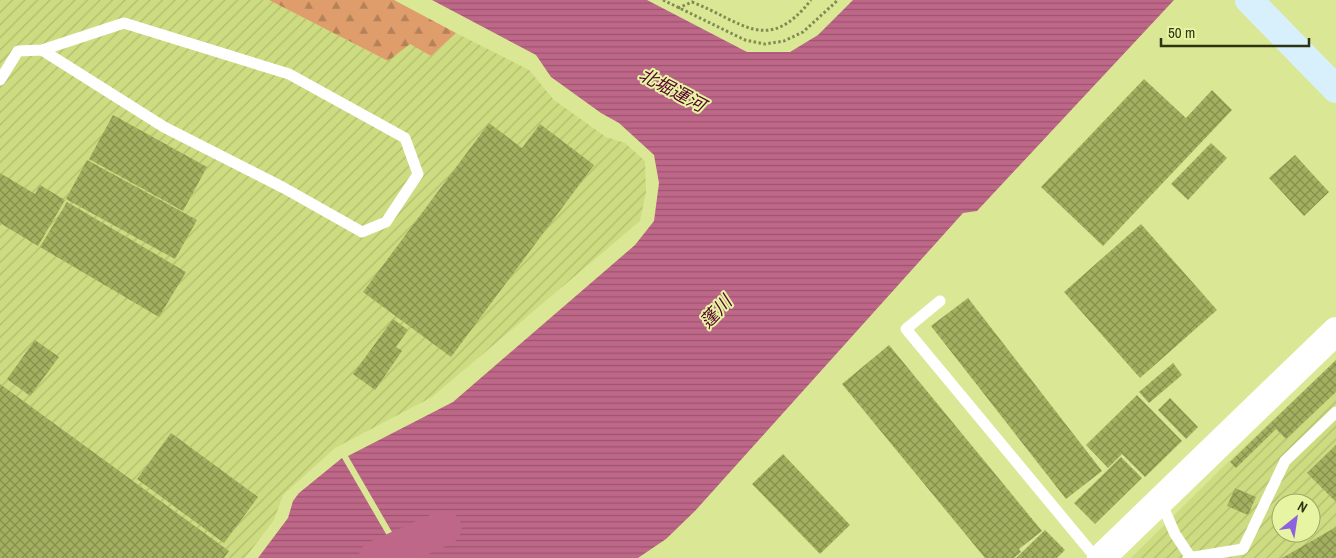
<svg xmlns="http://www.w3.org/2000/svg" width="1336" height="558" font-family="'Archivo Narrow','Noto Sans JP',sans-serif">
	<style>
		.industrial { fill: url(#industrial-furrows); fill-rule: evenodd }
		.forest { fill: url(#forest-firs) }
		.water { fill: url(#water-rules) }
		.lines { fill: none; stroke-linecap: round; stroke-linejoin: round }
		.river { stroke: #be6788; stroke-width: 35 }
		.building { fill: url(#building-cross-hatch) }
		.path { stroke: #818b51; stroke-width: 3; stroke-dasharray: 2.5 2.5; stroke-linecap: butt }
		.service { stroke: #fff; stroke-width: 11 }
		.tertiary { stroke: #fff; stroke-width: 28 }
		.secondary { stroke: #d8effc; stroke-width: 28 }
		.labels { text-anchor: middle; stroke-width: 4; stroke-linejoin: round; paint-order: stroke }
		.water-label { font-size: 18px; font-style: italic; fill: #55022e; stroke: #e7f5a2 }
	</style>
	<defs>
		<pattern id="industrial-furrows" width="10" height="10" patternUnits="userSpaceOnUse" patternTransform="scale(1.25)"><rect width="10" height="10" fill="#cddc81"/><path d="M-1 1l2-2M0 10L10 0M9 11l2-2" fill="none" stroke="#b0bd6e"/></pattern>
		<pattern id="forest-firs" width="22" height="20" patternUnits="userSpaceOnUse" patternTransform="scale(1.25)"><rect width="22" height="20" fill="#df9d6c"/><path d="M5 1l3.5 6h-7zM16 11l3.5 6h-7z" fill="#b58157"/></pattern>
		<pattern id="water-rules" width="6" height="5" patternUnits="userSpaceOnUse" patternTransform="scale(1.25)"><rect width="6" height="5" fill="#be6788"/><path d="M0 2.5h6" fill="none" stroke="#9b556e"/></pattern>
		<pattern id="building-cross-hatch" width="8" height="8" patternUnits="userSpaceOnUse" patternTransform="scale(1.25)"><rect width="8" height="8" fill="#a3b05f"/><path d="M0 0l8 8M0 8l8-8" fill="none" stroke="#85904d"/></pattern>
	</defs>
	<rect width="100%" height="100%" fill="#dae895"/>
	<!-- industrial -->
	<g class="industrial">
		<path d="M0 0H269L388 61 410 43 431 56 456 33 529 70 554 100 606 137 625 143 645 161 646 192 640 221 432 397 335 448 283 495 274 520 245 558H0Z"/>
		<path d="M1336 360V558H1131L1224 466ZM1281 503H1311V533H1281Z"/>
	</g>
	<!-- forest -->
	<path class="forest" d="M269 0H394L456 33 431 56 410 44 388 61Z"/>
	<!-- water -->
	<g class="water">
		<path d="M432 0H647L747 52H790L818 35 853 0H1174L977 211 963 213 695 511 666 539 638 558H407L348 456 453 402 635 245 654 221 659 183 654 155 619 123 601 113 551 77 536 55Z"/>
		<path d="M342 458 400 558H258L288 518 293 501 299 493Z"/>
	</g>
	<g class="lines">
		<!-- river -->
		<path class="river" d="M376 558 444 528"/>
	</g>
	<!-- building -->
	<g class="building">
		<path d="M1144 79 1186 118 1212 90 1232 110 1103 246 1041 187Z"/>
		<path d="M113 115 207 167 183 211 89 159Z"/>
		<path d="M489 123 522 148 540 124 594 165 451 357 363 292Z"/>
		<path d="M1211 143 1227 158 1188 200 1171 184Z"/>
		<path d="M1295 155 1329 192 1304 216 1269 178Z"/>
		<path d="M87 160 197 220 175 259 66 199Z"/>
		<path d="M0 173 35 194 40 185 65 200 38 246 0 223Z"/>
		<path d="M67 202 186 272 159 317 40 247Z"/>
		<path d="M1141 224 1217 310 1140 378 1064 292Z"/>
		<path d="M968 298 1102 471 1066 499 931 326Z"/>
		<path d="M393 319 408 330 396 347 402 351 375 390 353 374Z"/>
		<path d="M35 340 59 357 30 396 7 379Z"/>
		<path d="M889 345 1042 531 1019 549 1021 552 1014 558H985L842 384Z"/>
		<path d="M1336 360V392L1286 439 1276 429 1236 468 1230 462Z"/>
		<path d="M1173 363 1182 375 1149 403 1139 392Z"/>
		<path d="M0 384 229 551 224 558H0Z"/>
		<path d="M1137 395 1182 441 1145 477 1122 454 1108 468 1086 445Z"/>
		<path d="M1170 398 1198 427 1186 439 1158 410Z"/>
		<path d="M171 433 258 497 224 543 137 479Z"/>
		<path d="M1336 445V502L1307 473Z"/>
		<path d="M783 454 850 525 820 554 752 484Z"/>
		<path d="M1121 457 1142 478 1095 524 1074 503Z"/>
		<path d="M1235 488 1256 497 1248 515 1227 506Z"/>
		<path d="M1336 527V558H1282Z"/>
		<path d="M1045 530 1065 550 1057 558H1016Z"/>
	</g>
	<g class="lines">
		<!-- path -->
		<g class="path">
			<path d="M663 0 745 40 765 44 784 41 803 32 838 0"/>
			<path d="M678 8 692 2C742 21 767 56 811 0"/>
		</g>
		<!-- service -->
		<g class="service">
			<path d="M0 80 18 51 42 50 124 23 289 74 405 138 418 174 386 222 362 232 284 188 164 127 42 50"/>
			<path d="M940 301 906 329 1096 558"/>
			<path d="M1161 502 1175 534 1191 558"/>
			<path d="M1188 558 1243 549 1285 461 1336 412"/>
		</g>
		<!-- tertiary -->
		<path class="tertiary" d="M1101 558 1336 331"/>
		<!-- secondary -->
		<path class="secondary" d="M1249 0 1336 89"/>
	</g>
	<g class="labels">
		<!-- water labels -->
		<g class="water-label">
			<text transform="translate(672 90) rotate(28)" y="6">北堀運河</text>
			<text transform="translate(716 312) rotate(-47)" y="6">蓬川</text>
		</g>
	</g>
	<!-- north arrow -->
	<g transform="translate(1296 518) rotate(30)"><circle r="24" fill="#e7f5a2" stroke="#9da768"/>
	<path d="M0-4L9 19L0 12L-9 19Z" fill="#8d62dd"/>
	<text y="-8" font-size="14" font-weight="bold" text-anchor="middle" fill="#2e3311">N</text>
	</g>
	<!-- scale -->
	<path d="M1161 38v8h148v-8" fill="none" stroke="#2e3311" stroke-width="2.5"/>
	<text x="1168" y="38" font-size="15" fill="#2e3311" stroke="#e7f5a2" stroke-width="4" paint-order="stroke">50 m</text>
</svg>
